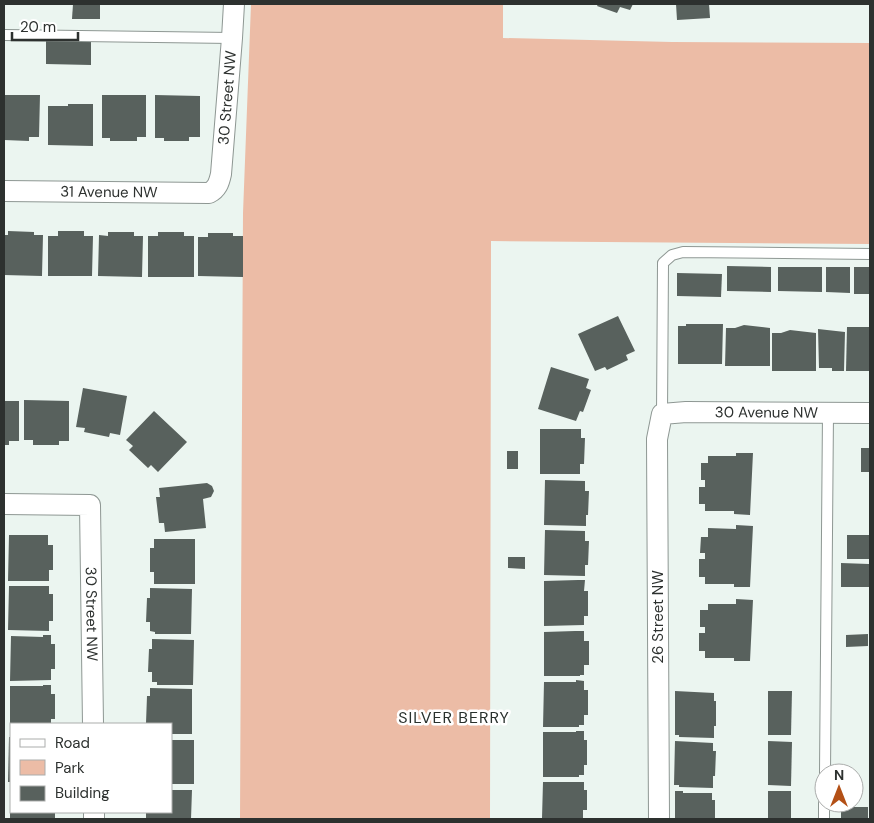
<svg xmlns="http://www.w3.org/2000/svg" width="874" height="823" font-family="'DM Sans',sans-serif">
	<style>
		.green { fill: #ecbca6 }
		.building { fill: #58615d }
		.lines { fill: none; stroke-linecap: round; stroke-linejoin: round }
		.service-casing { stroke: #8e9793; stroke-width: 12 }
		.minor-casing { stroke: #8e9793; stroke-width: 22 }
		.service { stroke: #fff; stroke-width: 10 }
		.minor { stroke: #fff; stroke-width: 20 }
		.labels { text-anchor: middle; stroke-width: 5; stroke-linejoin: round; paint-order: stroke }
		.street-label { font-size: 15px; fill: #2d312f; stroke: #fff }
		.neighbourhood-label { font-size: 16px; letter-spacing: 1px; fill: #29312d; stroke: #fff }
	</style>
	<rect width="100%" height="100%" fill="#ebf5f0"/>
	<!-- green -->
	<path class="green" d="M251 4H503V38L672 42 870 43V244L491 241 490 819H240L243 213Z"/>
	<!-- building -->
	<g class="building">
		<path d="M73 4H100V19H72Z"/>
		<path d="M598 4H633L630 10 620 7 617 13 597 6Z"/>
		<path d="M676 4H709L710 18 677 20Z"/>
		<path d="M46 40H91V65L46 64Z"/>
		<path d="M4 95H40L39 137H29V141L4 140Z"/>
		<path d="M102 95H146V137H137V141H110V138H102Z"/>
		<path d="M155 95 200 96V137H189V141H164V138H155Z"/>
		<path d="M68 104H93V146L48 145V106H68Z"/>
		<path d="M8 231 34 232V235H43L42 276 4 275V235H8Z"/>
		<path d="M58 231H84V236H93L92 276H48V236H58Z"/>
		<path d="M108 232H134V236H143L142 277 98 276 99 235 108 236Z"/>
		<path d="M158 232H184V236H194V277H148V236H158Z"/>
		<path d="M208 233H233V236H243V277L198 276V237H208Z"/>
		<path d="M727 266 771 267V292L727 291Z"/>
		<path d="M778 267H822V292L778 291Z"/>
		<path d="M826 267H850V293L826 292Z"/>
		<rect x="854" y="267" width="16" height="27"/>
		<path d="M677 273 722 274 721 297 677 296Z"/>
		<path d="M618 316 635 351 626 355 628 360 607 370 605 367 595 371 578 334Z"/>
		<path d="M686 324H723L722 364H678V326H686Z"/>
		<path d="M744 325 770 328V366H725L726 328H735Z"/>
		<path d="M847 327H870V371H846Z"/>
		<path d="M818 329 845 332 844 371H832V368H819Z"/>
		<path d="M790 330 816 333V371H772V333H781Z"/>
		<path d="M551 367 589 379 586 388 591 390 583 412 580 411 576 421 538 409Z"/>
		<path d="M83 388 127 396 120 435 110 433 109 437 84 432 85 428 76 427Z"/>
		<path d="M24 400 69 401V441H59V445H33V440H24Z"/>
		<path d="M4 401H19V441H9V445H4Z"/>
		<path d="M154 411 187 442 158 472 151 465 148 468 129 450 133 446 126 440Z"/>
		<path d="M540 429H581V438H585L584 464H580V474H540Z"/>
		<rect x="861" y="448" width="9" height="24"/>
		<rect x="507" y="451" width="11" height="18"/>
		<path d="M736 453H753L750 515 734 514V511H705V504H699V487H705V480H701V463H708V456H736Z"/>
		<path d="M545 480 585 481V491H589L588 515H586V526L544 525Z"/>
		<path d="M207 483 212 486 214 491 211 497 203 499 206 528 165 532 164 523H159L156 497H160L159 488Z"/>
		<path d="M736 525 753 526 750 587H734V584H705V577H699V559H705V553H700L701 537H708V528L736 529Z"/>
		<path d="M545 530 585 531V541H589L588 565H585V576L544 575Z"/>
		<path d="M9 535H48V545H53V570H49V581H8Z"/>
		<rect x="847" y="535" width="23" height="24"/>
		<path d="M154 539H195V584H154V572H150V548H154Z"/>
		<path d="M508 557H525V569L508 568Z"/>
		<path d="M841 563 869 564V587H841Z"/>
		<path d="M578 580H585L584 591H588V616H584V625L544 626V581Z"/>
		<path d="M9 586H49V594H53V621H49V631L8 630Z"/>
		<path d="M150 588 192 589 191 634H155V632L150 631V622H146L147 598H150Z"/>
		<path d="M736 599 753 600 750 661H734V658H705V651H699V633H705V627H700V610H708V604H736Z"/>
		<path d="M575 631H584V641H589V665H584V675H580V676H544V632Z"/>
		<path d="M868 634V646L846 647V635Z"/>
		<path d="M43 635H51V644H55V669H51V680L10 681 11 636 43 637Z"/>
		<path d="M152 639 194 640 193 685H157V682H152V672H148L149 649H152Z"/>
		<path d="M576 680 584 681V690H588V715H584V725H579V727H543L544 682H576Z"/>
		<path d="M43 685H51V694H55V719H51V724H10V686H43Z"/>
		<path d="M150 688 192 689V734H171V724H150V723H146L147 696H150Z"/>
		<path d="M675 691 714 693V701H716V726H714V738L679 737V735H675Z"/>
		<path d="M768 691H792L791 735H768Z"/>
		<path d="M576 731H584V740H587V765H584V775H579V777H543V732H576Z"/>
		<path d="M9 737H11V782H8Z"/>
		<rect x="171" y="740" width="23" height="44"/>
		<path d="M675 741 713 743V751H716L715 776H713V788L679 787V785H674Z"/>
		<path d="M768 741 792 742 791 786 768 785Z"/>
		<path d="M543 782H584V790H587V810H583V819H576V818H542Z"/>
		<path d="M171 790H192L191 819H146V812H171Z"/>
		<path d="M675 791H683V793H712V800H715V819H675Z"/>
		<rect x="768" y="791" width="23" height="28"/>
		<rect x="841" y="807" width="27" height="12"/>
		<rect x="10" y="812" width="45" height="7"/>
	</g>
	<g class="lines">
		<!-- service casing -->
		<g class="service-casing">
			<g id="service">
				<path d="M4 35 232 38"/>
				<path d="M662 414 663 263 672 255 683 252 870 254"/>
				<path d="M825 773 828 413"/>
				<path d="M824 819V803"/>
			</g>
		</g>
		<!-- minor casing -->
		<g class="minor-casing">
			<g id="minor">
				<path id="s1" d="M4 191 209 193C217 189 219 183 221 174L232 38 234 4"/>
				<path id="s2" d="M4 504 90 505 93 724"/>
				<path d="M94 812V819"/>
				<path id="s3" d="M659 819 657 439 662 414 686 412 870 413"/>
			</g>
		</g>
		<!-- service -->
		<use href="#service" class="service"/>
		<!-- minor -->
		<use href="#minor" class="minor"/>
	</g>
	<g class="labels">
		<!-- street labels -->
		<g class="street-label">
			<text dy="5" stroke="none"><textPath href="#s1" startOffset="305">30 Street NW</textPath></text>
			<text dy="5" stroke="none"><textPath href="#s1" startOffset="105">31 Avenue NW</textPath></text>
			<text dy="5" stroke="none"><textPath href="#s3" startOffset="510">30 Avenue NW</textPath></text>
			<text dy="5" stroke="none"><textPath href="#s2" startOffset="195">30 Street NW</textPath></text>
			<text transform="translate(658 617) rotate(-90)" y="5">26 Street NW</text>
		</g>
		<!-- neighbourhood labels -->
		<g class="neighbourhood-label">
			<text x="454" y="723">SILVER BERRY</text>
		</g>
	</g>
	<!-- border -->
	<rect width="874" height="823" fill="none" stroke="#2d312f" stroke-width="10"/>
	<!-- legend -->
	<rect x="10" y="723" width="162" height="90" fill="#ffffff" stroke="#abadac"/>
	<rect x="20" y="739" width="25" height="8" fill="#ffffff" stroke="#abadac"/>
	<text x="55" y="748" font-size="15" fill="#2d312f">Road</text>
	<rect x="20" y="760" width="25" height="15" fill="#ecbca6" stroke="#abadac"/>
	<text x="55" y="773" font-size="15" fill="#2d312f">Park</text>
	<rect x="20" y="786" width="25" height="15" fill="#58615d" stroke="#abadac"/>
	<text x="55" y="798" font-size="15" fill="#2d312f">Building</text>
	<!-- north arrow -->
	<g transform="translate(839 788)"><circle r="24" fill="#ffffff" stroke="#abadac"/>
	<path d="M0-4L9 19L0 12L-9 19Z" fill="#b35016"/>
	<text y="-8" font-size="14" font-weight="bold" text-anchor="middle" fill="#2d312f">N</text>
	</g>
	<!-- scale -->
	<path d="M12 32v8h66v-8" fill="none" stroke="#2d312f" stroke-width="2.5"/>
	<text x="20" y="32" font-size="15" fill="#2d312f" stroke="#ffffff" stroke-width="4" paint-order="stroke">20 m</text>
</svg>
